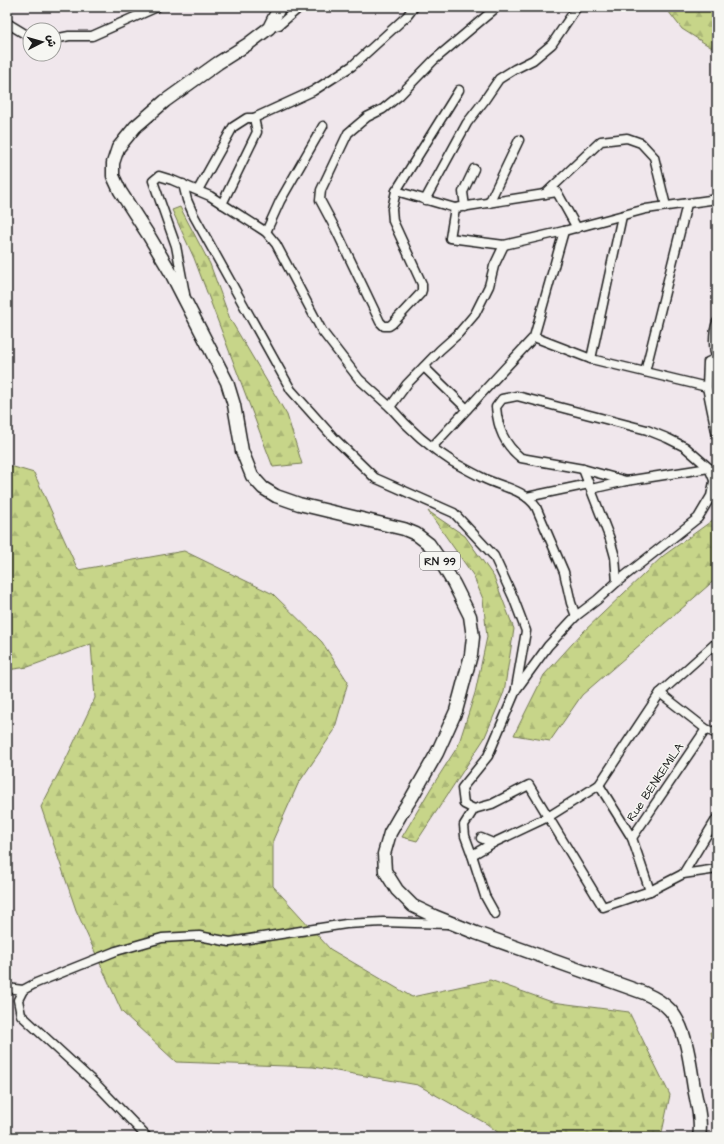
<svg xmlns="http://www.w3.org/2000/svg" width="724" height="1144" font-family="'Architects Daughter','Playpen Sans Arabic',sans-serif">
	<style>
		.forest { fill: url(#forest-firs); stroke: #727852 }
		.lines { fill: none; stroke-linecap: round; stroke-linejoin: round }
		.street-casing { stroke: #1c1c1c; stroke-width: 11 }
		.primary-casing { stroke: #1c1c1c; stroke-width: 15 }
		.street { stroke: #f6f6f2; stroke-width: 8 }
		.primary { stroke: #f6f6f2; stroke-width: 12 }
		.labels { text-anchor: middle; stroke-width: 3; stroke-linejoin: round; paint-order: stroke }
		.shield { fill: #f6f6f2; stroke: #5d5d5c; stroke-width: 1 }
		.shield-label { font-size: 11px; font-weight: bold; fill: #1c1c1c }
		.street-label { font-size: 12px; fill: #1c1c1c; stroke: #f6f6f2 }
	</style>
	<defs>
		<pattern id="forest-firs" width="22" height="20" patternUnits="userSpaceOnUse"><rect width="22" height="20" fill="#c7d589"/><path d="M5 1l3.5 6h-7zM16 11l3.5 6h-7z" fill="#aab676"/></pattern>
	</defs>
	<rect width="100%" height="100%" fill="#f0e7ec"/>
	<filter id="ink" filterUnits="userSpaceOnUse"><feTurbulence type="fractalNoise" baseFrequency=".025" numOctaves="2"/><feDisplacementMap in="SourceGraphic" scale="8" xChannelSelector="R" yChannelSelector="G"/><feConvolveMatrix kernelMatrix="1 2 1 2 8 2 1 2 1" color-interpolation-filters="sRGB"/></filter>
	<g filter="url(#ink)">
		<!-- forest -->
		<g class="forest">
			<path d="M665 7H717V51L682 29Z"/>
			<path d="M180 207 210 264 230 319 287 415 302 464 273 467 194 258 172 210Z"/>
			<path d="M7 465 34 473 78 570 184 551 273 594 322 642 348 682 334 731 298 784 273 840V886L330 949 412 997 490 980 552 1002 629 1012 670 1095 661 1137H504L487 1124 418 1085 313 1067 176 1062 122 1012 76 910 41 807 66 759 95 698 91 644 28 667 7 670Z"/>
			<path d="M428 511 465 536 494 577 514 629 504 692 484 739 417 841 402 837 431 788 458 746 475 693 487 637 483 599 473 575Z"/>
			<path d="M717 517V578L582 695 550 741 514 735 544 675 582 633 663 556Z"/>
			<path d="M710 1032 717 1033V1072Z"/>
		</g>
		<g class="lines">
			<!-- street casing -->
			<g class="street-casing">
				<g id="street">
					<path d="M7 23 30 37"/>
					<path d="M269 28 279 25 300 7"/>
					<path d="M54 39 69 36H92L157 7"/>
					<path d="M459 90 396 191 392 209 393 221 422 284V290L421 293 392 324 389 326H384L380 322 336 230 320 200 321 190 348 133 367 117 383 109 400 95 434 60 497 7"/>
					<path d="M183 184 187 200 194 216 291 390 333 437 375 478 454 513 494 556 513 597 526 631 516 688"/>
					<path d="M198 190 233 127 247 118H254L313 91 352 66 407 16 414 7"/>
					<path d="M396 191 455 208 557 192 577 228"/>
					<path d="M545 194 601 141 627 138 641 143 654 157 666 206"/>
					<path d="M425 200 467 123 484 101 499 79 515 69 533 60 552 44 577 7"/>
					<path d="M489 203 519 140"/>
					<path d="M222 204 257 132 254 118"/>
					<path d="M465 207 463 192 474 169"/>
					<path d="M455 208 450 238 504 245 564 231 646 209 717 199"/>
					<path d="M266 232 280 201 323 126"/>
					<path d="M185 294 176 246 153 181 159 176 172 180 210 196 266 232 276 244 322 331 359 379 390 407 407 384 440 350 458 334 475 314 489 286 494 266 504 245"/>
					<path d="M717 322C713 332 713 350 717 360"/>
					<path d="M534 337 591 359 707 387"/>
					<path d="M717 358 708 362 707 387 717 436"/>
					<path d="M591 359 622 216"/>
					<path d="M424 367 467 409"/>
					<path d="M645 372 687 204"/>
					<path d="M390 407C408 428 429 447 453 462 462 467 473 473 483 478 501 487 524 489 536 507L564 572 571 603 576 616"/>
					<path d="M432 447 534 337 564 231"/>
					<path d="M717 468 711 496 698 518 617 582 597 600 576 616 548 646 516 690 488 756 462 788 464 804 474 809 492 804 529 785 603 907 650 891 683 874 717 818"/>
					<path d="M583 469 610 539 615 557 617 582"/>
					<path d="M626 481 583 469 521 458C504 444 498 429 496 407L502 399 517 396 647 430 667 438 685 447 709 468 714 480"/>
					<path d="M591 489 626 481 709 468"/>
					<path d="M527 497 589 484"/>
					<path d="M660 693 706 729 717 734"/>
					<path d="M599 785 632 838 650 891"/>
					<path d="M474 809 464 825 465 836 472 855 485 896 495 914"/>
					<path d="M481 838 493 843 548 817 599 785 660 693 717 642"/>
					<path d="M632 838 706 729"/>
					<path d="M472 855 493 843"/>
					<path d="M683 874 717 869"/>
					<path d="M7 988 23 990"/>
					<path d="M147 1137 99 1087 21 1015 18 1000 23 990 36 983 116 951 162 938 199 936 230 942 346 924 383 922 447 924"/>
				</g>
			</g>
			<!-- primary casing -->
			<g class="primary-casing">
				<path id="primary" d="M278 7V10L269 28 248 44 218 63 165 101 135 127 118 148 113 163V176L120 191 149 236 171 273 227 382 234 405 242 451 252 476 263 488 276 496 299 504 404 529 416 534 429 544 438 557 454 584 470 616 473 637 471 655 456 711 437 753 412 797 401 814 390 833 384 854 385 871 397 890 413 906 434 916 476 933 644 993C653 997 663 1002 670 1010 687 1029 690 1064 694 1088 697 1104 702 1121 699 1137"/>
			</g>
			<!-- street -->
			<use href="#street" class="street"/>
			<!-- primary -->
			<use href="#primary" class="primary"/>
		</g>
	</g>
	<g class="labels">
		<!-- shield labels -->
		<rect class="shield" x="420" y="552" width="40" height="18" rx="3"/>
		<g class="shield-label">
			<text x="440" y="565">RN 99</text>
		</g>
		<!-- street labels -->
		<g class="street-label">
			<text transform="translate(655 782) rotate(-56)" y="4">Rue BENKEMILA</text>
		</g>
	</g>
	<!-- margin -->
	<rect width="724" height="1144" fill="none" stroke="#f6f6f2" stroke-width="24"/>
	<rect x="12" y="12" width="700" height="1120" fill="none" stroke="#1c1c1c" stroke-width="1.5" filter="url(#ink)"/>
	<!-- north arrow -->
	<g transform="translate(42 42) rotate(84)"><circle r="19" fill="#f6f6f2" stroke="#9f9f9c"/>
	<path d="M0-3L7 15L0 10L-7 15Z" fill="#1c1c1c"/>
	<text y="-6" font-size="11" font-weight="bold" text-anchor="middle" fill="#1c1c1c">ش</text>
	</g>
</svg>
